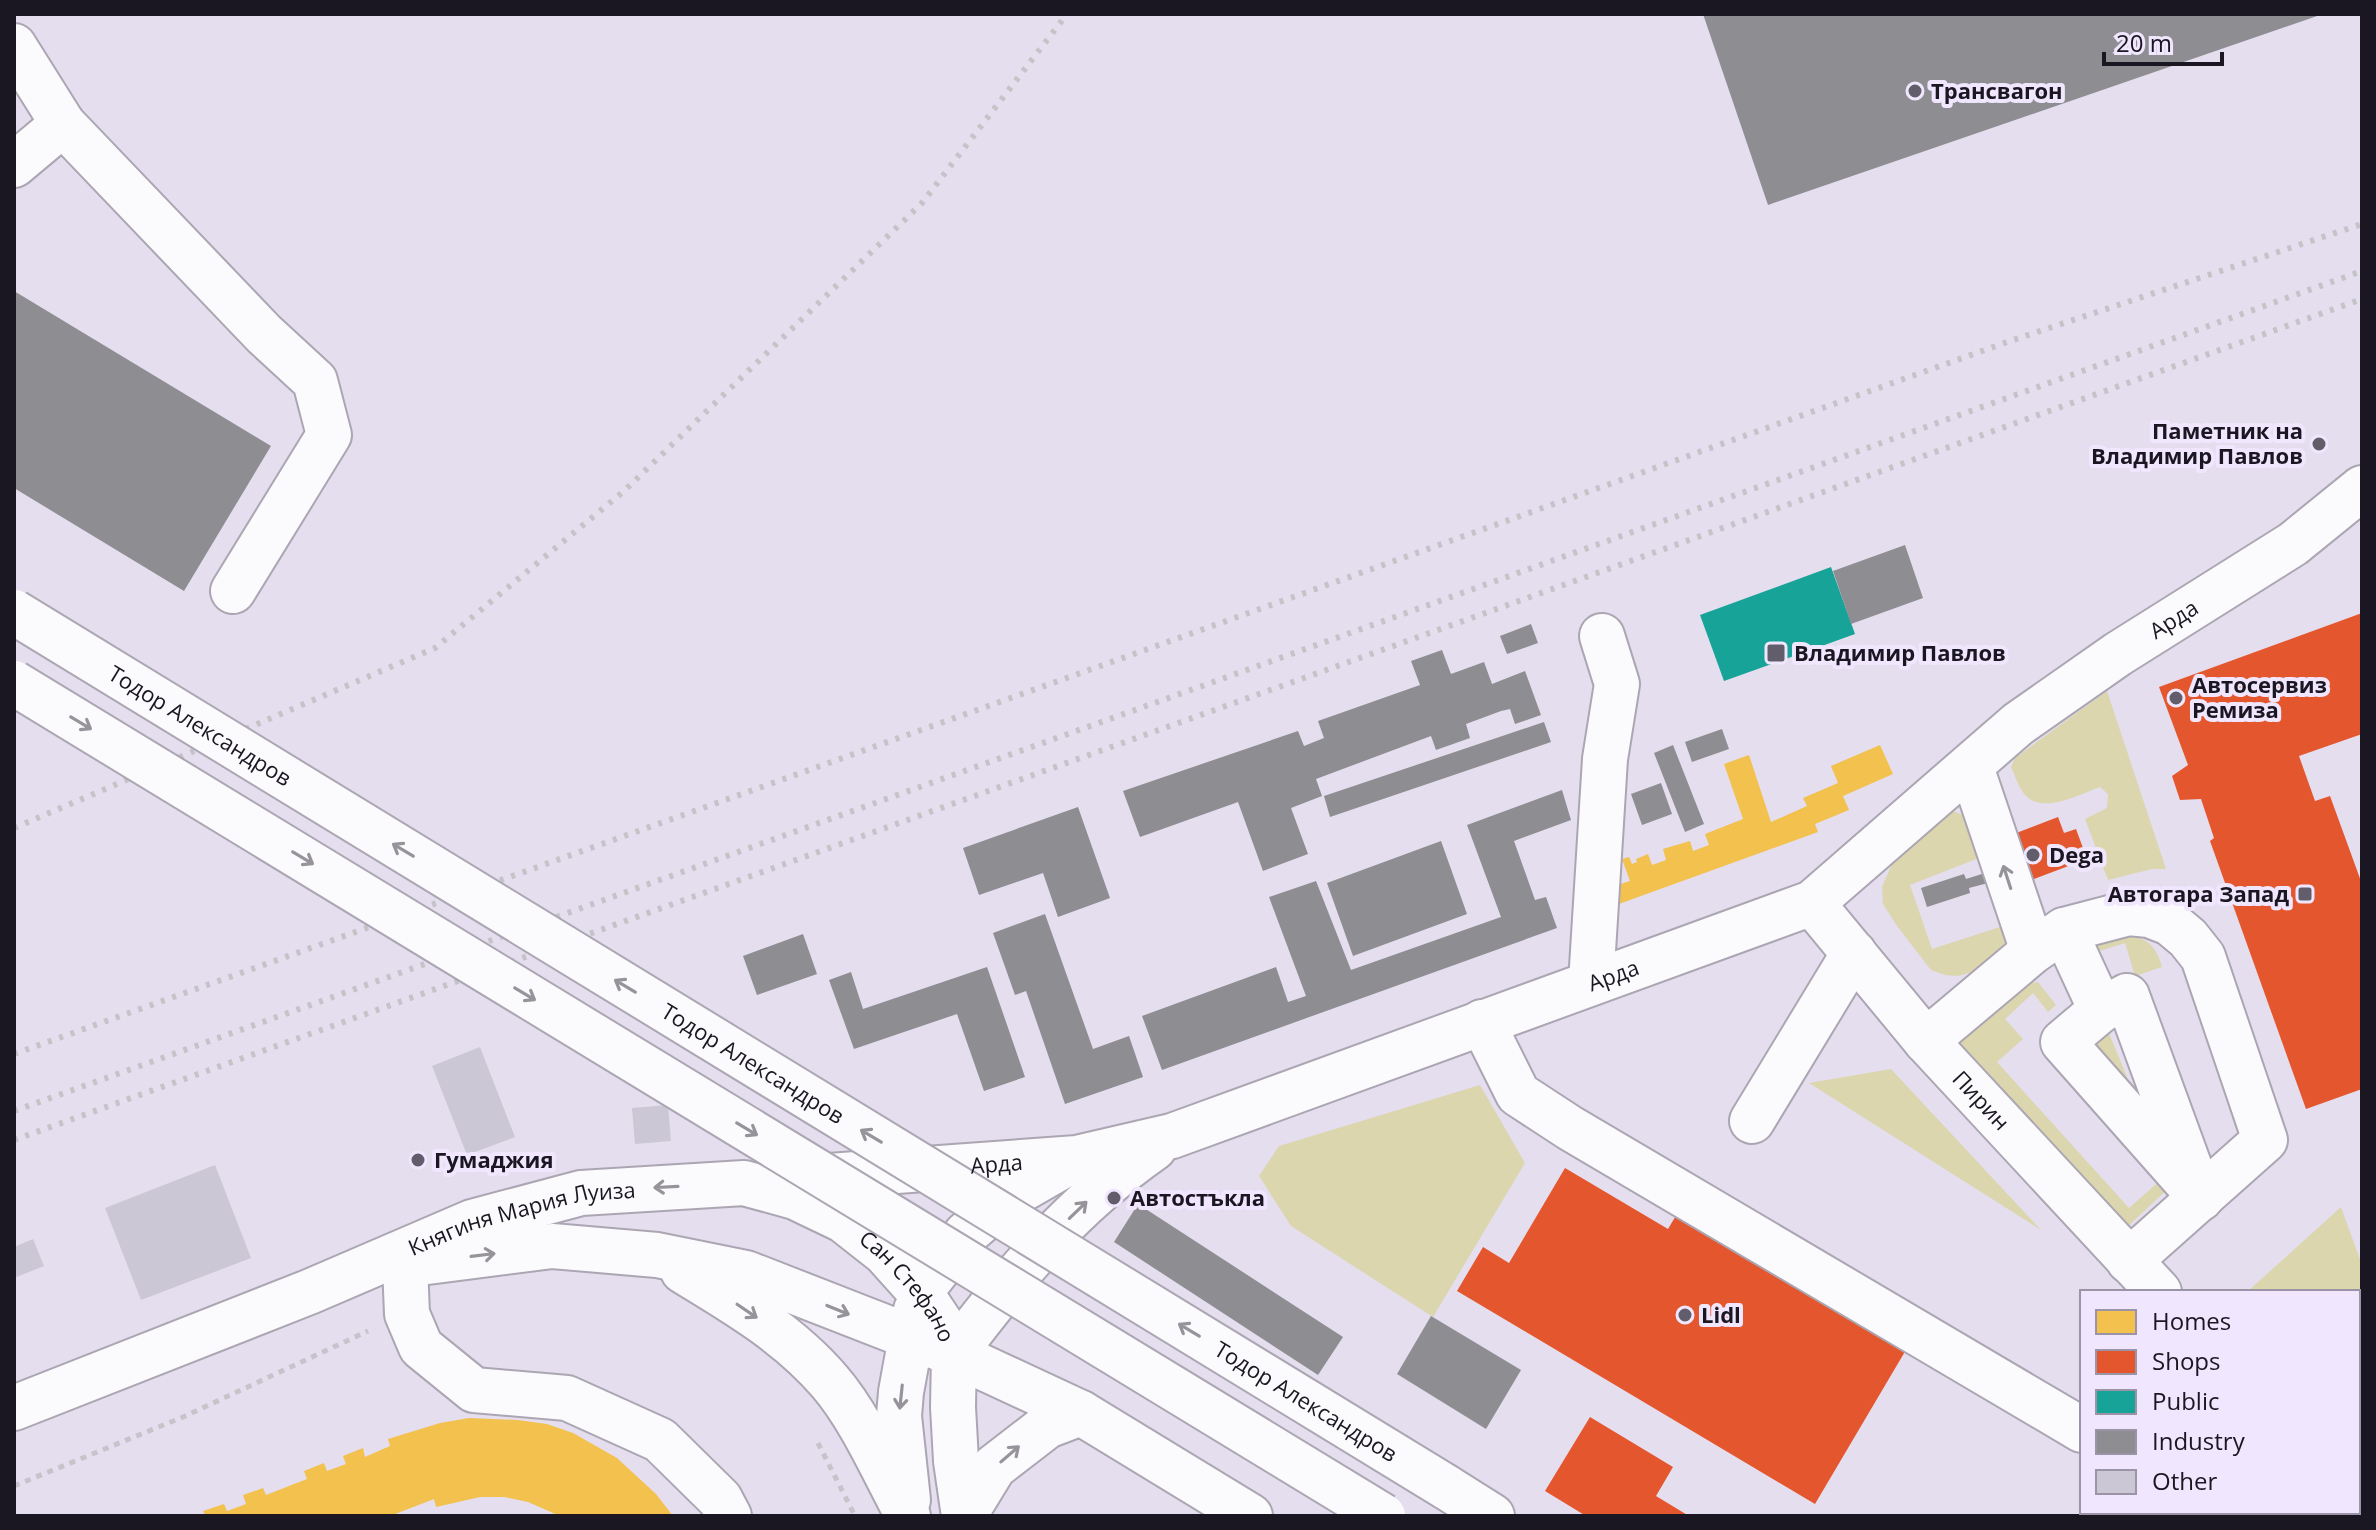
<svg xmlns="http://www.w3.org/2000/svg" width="2376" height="1530" font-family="'Open Sans',sans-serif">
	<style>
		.green { fill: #dbd6ae }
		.homes { fill: #f2c14e }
		.shops { fill: #e4572e }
		.public { fill: #17a398 }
		.industry { fill: #8d8d92 }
		.building { fill: #ccc7d4 }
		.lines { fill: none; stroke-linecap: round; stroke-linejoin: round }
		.minor-casing { stroke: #aba6b2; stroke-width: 48 }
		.major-casing { stroke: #aba6b2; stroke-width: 48 }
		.path { stroke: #c6c4ca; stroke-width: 5; stroke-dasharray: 6 6; stroke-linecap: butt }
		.minor { stroke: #fbfafd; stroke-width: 44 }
		.major { stroke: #fbfafd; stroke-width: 44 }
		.rail { stroke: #c5c3c8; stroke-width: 6; stroke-dasharray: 4 8; stroke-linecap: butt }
		.major-bridge-casing { stroke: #aba6b2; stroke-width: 48; stroke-linecap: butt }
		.major-bridge { stroke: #fbfafd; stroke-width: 44 }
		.oneway { stroke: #96949a }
		.poi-dot { fill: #615d6a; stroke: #f0e7fe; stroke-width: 3 }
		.labels { text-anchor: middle; stroke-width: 8; stroke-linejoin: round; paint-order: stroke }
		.poi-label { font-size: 22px; font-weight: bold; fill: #1b1722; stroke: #f0e7fe; text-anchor: start }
		.street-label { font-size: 22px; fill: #1b1722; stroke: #f0e7fe }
	</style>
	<rect width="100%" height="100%" fill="#e4deef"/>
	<!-- green -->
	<g class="green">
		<path d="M2107 691 2166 869H2152L2108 880 2085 819 2107 808 2108 794 2100 787C2080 794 2045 814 2026 796 2019 789 2015 776 2011 767L2015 758Z"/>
		<path d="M1952 811 1964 815 1984 856 1910 885 1932 949 2009 924 2016 939 1973 972 1958 976 1945 975 1931 970 1897 926 1883 904 1882 887 1896 855Z"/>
		<path d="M2123 936C2146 936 2156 945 2162 967L2135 976 2125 943 2074 959 2077 952Z"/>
		<path d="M2038 982 2056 1005 2048 1012 2033 993 2005 1019 2023 1039 1997 1062 2129 1208 2163 1178 2171 1186 2125 1229 1959 1043 2024 984Z"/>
		<path d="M2108 1031 2141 1111 2085 1048Z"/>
		<path d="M1891 1069 2041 1230 1809 1083Z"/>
		<path d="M1480 1085 1525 1163 1433 1317 1291 1226 1259 1176 1279 1146Z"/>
		<path d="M2341 1207 2362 1265V1315L2358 1316V1292H2247Z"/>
	</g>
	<!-- homes -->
	<g class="homes">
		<path d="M1880 745 1893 774 1843 796 1849 810 1815 824 1818 832 1616 905 1611 887 1630 881 1622 859 1629 857 1632 864 1637 862 1636 859 1648 854 1652 865 1666 860 1663 849 1690 841 1693 851 1709 845 1705 834 1743 819 1724 764 1749 755 1771 822 1807 806 1803 798 1838 783 1831 766Z"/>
		<path d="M469 1418 518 1420 547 1424 573 1433 617 1458 656 1494 673 1516H560L528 1502 504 1497H480L436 1507 434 1499 390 1516H206L203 1511 224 1504 227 1511 246 1504 243 1495 263 1488 266 1495 307 1479 304 1471 324 1463 327 1471 346 1464 343 1456 363 1448 365 1457 390 1446 388 1439 440 1423Z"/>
	</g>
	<!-- shops -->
	<g class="shops">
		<path d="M2362 613V734L2299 756 2315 801 2330 796 2362 884V1089L2306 1109 2210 841 2214 838 2201 799 2180 800 2172 776 2188 765 2159 687Z"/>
		<path d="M2058 817 2064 833 2076 829 2087 859 2029 881 2011 835Z"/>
		<path d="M1565 1168 1668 1229 1684 1202 1913 1338 1815 1504 1457 1291 1483 1247 1509 1263Z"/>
		<path d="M1590 1417 1673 1467 1656 1496 1689 1516H1586L1545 1491Z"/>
	</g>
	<!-- public -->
	<path class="public" d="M1831 567 1855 634 1724 681 1700 615Z"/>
	<!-- industry -->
	<g class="industry">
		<path d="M1703 14H2323L1768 205Z"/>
		<path d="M14 291 271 446 184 591 14 488Z"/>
		<path d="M1905 545 1923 598 1851 624 1833 571Z"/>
		<path d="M1531 624 1538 643 1507 654 1500 636Z"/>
		<path d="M1442 650 1451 674 1484 662 1492 684 1525 671 1541 715 1515 724 1510 709 1501 711 1466 724 1470 738 1436 750 1431 736 1316 779 1322 796 1291 808 1308 854 1263 871 1238 802 1140 837 1123 791 1298 731 1304 746 1324 738 1318 721 1420 685 1411 661Z"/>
		<path d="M1544 722 1551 742 1330 817 1324 796Z"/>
		<path d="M1722 729 1729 749 1692 762 1685 742Z"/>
		<path d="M1673 745 1704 824 1685 832 1654 753Z"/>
		<path d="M1661 783 1672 814 1642 825 1631 794Z"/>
		<path d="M1562 790 1571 820 1514 841 1535 900 1546 897 1557 928 1162 1070 1142 1016 1276 967 1288 1002 1306 996 1269 897 1316 881 1351 970 1501 917 1467 825Z"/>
		<path d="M1078 807 1110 898 1058 917 1043 873 979 895 963 848Z"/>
		<path d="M1441 841 1467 914 1353 956 1327 883Z"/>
		<path d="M1985 873 1988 883 1969 888 1970 893 1927 907 1921 888 1964 874 1966 879Z"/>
		<path d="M1045 914 1093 1049 1129 1036 1143 1077 1065 1104 1026 991 1015 995 993 933Z"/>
		<path d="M803 934 817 974 757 995 743 956Z"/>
		<path d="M987 967 1025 1077 984 1091 957 1014 854 1049 829 980 851 972 863 1009Z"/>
		<path d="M1138 1204 1343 1337 1318 1375 1114 1242Z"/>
		<path d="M1431 1316 1521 1370 1486 1429 1397 1374Z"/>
	</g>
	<!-- building -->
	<g class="building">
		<path d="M480 1047 515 1137 467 1155 432 1066Z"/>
		<path d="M668 1105 671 1141 635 1144 632 1108Z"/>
		<path d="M215 1165 251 1258 141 1300 105 1208Z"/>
		<path d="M33 1239 44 1266 14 1278V1247Z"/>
	</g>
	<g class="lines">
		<!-- minor casing -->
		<g class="minor-casing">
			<g id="minor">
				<path d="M14 46 63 124 264 334 315 381 329 435 233 591"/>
				<path d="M14 165 63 124"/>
				<path d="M1971 767 2033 951"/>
				<path id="s1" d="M1812 903 1926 1041 2159 1292"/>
				<path d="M2064 930 2101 1010"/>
				<path d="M1591 983 1605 759 1617 684 1602 636"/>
				<path d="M2127 996 2201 1198 2063 1042 2101 1010Z"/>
				<path d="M1482 1022 1518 1094 1570 1128 2082 1430"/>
				<path d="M1926 1041 2033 951 2064 930 2129 913 2149 915 2170 923 2188 938 2203 957 2265 1140 2129 1261"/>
				<path d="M1752 1121 1854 953"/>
				<path d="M1154 1148C1074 1204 1012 1276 954 1354L1081 1413 1250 1516"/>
				<path id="s2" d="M801 1178 1077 1158 1172 1136 1812 903 2018 724 2118 654 2293 544 2362 488"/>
				<path d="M405 1265 407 1314 421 1347 474 1390 567 1398 660 1440 720 1499 729 1516"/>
				<path d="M920 1292 966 1234 1009 1197 1068 1163"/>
				<path d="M2358 1351 2362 1350"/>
				<path d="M2314 1512 2316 1516"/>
				<path d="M964 1516 994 1467 1047 1426 1081 1413"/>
			</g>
		</g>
		<!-- major casing -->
		<g class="major-casing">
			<g id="major">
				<path d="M412 1264 552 1246 657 1255 746 1273 954 1354"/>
				<path d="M683 1271C736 1303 790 1335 830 1382 861 1418 885 1474 908 1516"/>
				<path id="s3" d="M14 1408 309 1292 472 1222 581 1193 744 1183 795 1197 843 1220 885 1253 920 1292 940 1322 954 1354 953 1407 956 1461 964 1516"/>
				<path d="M1446 1487 1492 1516"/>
				<path d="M908 1500 899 1416 901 1392 916 1310"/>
			</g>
		</g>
		<!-- path -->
		<g class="path">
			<path d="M818 1443 855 1516"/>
			<path d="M14 1486 183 1417 368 1331"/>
		</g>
		<!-- minor -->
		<use href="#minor" class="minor"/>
		<!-- major -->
		<use href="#major" class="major"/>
		<!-- rail -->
		<g class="rail">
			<path d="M14 828 435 648 624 491 922 203 1067 14"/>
			<path d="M14 1054 2010 341 2362 224"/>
			<path d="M14 1111 2362 271"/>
			<path d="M14 1140 2362 299"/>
		</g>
		<!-- major-bridge casing -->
		<g class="major-bridge-casing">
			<g id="major-bridge">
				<path id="s4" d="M14 612 1446 1487"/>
				<path d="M14 683 1383 1516"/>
			</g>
		</g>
		<!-- major-bridge -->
		<use href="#major-bridge" class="major-bridge"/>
	</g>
	<!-- one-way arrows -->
	<defs><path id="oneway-shaft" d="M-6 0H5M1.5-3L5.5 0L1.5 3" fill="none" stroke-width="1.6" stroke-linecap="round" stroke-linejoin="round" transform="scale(2)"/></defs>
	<g class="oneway">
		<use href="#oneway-shaft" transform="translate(81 723) rotate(31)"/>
		<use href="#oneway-shaft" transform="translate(403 850) rotate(-149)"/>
		<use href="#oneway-shaft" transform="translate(303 858) rotate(31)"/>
		<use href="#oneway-shaft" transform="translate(2007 877) rotate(-108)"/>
		<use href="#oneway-shaft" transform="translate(625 986) rotate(-149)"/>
		<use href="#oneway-shaft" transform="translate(525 994) rotate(31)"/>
		<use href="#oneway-shaft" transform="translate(747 1129) rotate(31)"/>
		<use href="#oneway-shaft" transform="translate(871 1136) rotate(-149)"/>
		<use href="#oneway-shaft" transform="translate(666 1187) rotate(177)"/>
		<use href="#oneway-shaft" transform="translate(1078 1210) rotate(-44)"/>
		<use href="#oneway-shaft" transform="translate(483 1255) rotate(-7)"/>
		<use href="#oneway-shaft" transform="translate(838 1310) rotate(22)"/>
		<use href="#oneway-shaft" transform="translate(747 1311) rotate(34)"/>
		<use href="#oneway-shaft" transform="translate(1189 1330) rotate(-149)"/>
		<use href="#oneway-shaft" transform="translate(901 1397) rotate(96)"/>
		<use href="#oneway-shaft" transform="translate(1010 1454) rotate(-41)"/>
	</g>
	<!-- markers -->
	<g class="poi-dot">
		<circle cx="1915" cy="91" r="8"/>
		<circle cx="2319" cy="444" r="8"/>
		<rect x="1766" y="643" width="20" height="20" rx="4"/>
		<circle cx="2176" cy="698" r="8"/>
		<circle cx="2033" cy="855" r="8"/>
		<rect x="2297" y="886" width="16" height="16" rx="4"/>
		<circle cx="418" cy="1160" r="8"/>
		<circle cx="1114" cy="1198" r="8"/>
		<circle cx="1685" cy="1315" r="8"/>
	</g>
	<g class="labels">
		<!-- poi labels -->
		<g class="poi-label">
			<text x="1931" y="99">Tрансвагон</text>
			<text x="2303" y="439" text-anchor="end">Паметник на<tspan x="2303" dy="25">Владимир Павлов</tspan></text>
			<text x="1794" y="661">Владимир Павлов</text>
			<text x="2192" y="693">Автосервиз<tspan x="2192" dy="25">Ремиза</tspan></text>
			<text x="2049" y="863">Dega</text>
			<text x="2289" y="902" text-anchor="end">Автогара Запад</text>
			<text x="434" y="1168">Гумаджия</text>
			<text x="1130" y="1206">Автостъкла</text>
			<text x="1701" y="1323">Lidl</text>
		</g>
		<!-- street labels -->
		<g class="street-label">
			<text dy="8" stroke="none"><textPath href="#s2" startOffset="1516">Арда</textPath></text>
			<text dy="8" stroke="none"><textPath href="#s4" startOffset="218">Тодор Александров</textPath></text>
			<text dy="8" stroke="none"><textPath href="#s2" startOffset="844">Арда</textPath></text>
			<text dy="8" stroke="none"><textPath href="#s4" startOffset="866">Тодор Александров</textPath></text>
			<text dy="8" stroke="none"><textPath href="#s1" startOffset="260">Пирин</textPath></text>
			<text dy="8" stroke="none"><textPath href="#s2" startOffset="196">Арда</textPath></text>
			<text dy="8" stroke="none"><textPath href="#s3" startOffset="544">Княгиня Мария Луиза</textPath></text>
			<text dy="8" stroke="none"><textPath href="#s3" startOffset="970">Сан Стефано</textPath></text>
			<text dy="8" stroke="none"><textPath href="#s4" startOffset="1514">Тодор Александров</textPath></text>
		</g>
	</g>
	<!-- border -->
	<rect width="2376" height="1530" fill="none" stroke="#1b1722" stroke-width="32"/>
	<!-- legend -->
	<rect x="2080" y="1290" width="280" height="224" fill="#f0e7fe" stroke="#9b94a6" stroke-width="2"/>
	<rect x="2096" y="1310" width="40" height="24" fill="#f2c14e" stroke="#9b94a6" stroke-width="2"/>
	<text x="2152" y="1330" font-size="24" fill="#1b1722">Homes</text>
	<rect x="2096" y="1350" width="40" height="24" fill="#e4572e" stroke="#9b94a6" stroke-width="2"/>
	<text x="2152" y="1370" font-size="24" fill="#1b1722">Shops</text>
	<rect x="2096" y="1390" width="40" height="24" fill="#17a398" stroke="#9b94a6" stroke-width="2"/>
	<text x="2152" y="1410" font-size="24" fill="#1b1722">Public</text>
	<rect x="2096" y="1430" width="40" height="24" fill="#8d8d92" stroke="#9b94a6" stroke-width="2"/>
	<text x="2152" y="1450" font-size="24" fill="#1b1722">Industry</text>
	<rect x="2096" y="1470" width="40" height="24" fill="#ccc7d4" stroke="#9b94a6" stroke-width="2"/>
	<text x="2152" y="1490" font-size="24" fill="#1b1722">Other</text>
	<!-- scale -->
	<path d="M2104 52v12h118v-12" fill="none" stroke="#1b1722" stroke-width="4"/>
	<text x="2116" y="52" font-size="24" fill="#1b1722" stroke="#f0e7fe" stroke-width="6" paint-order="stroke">20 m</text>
</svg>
